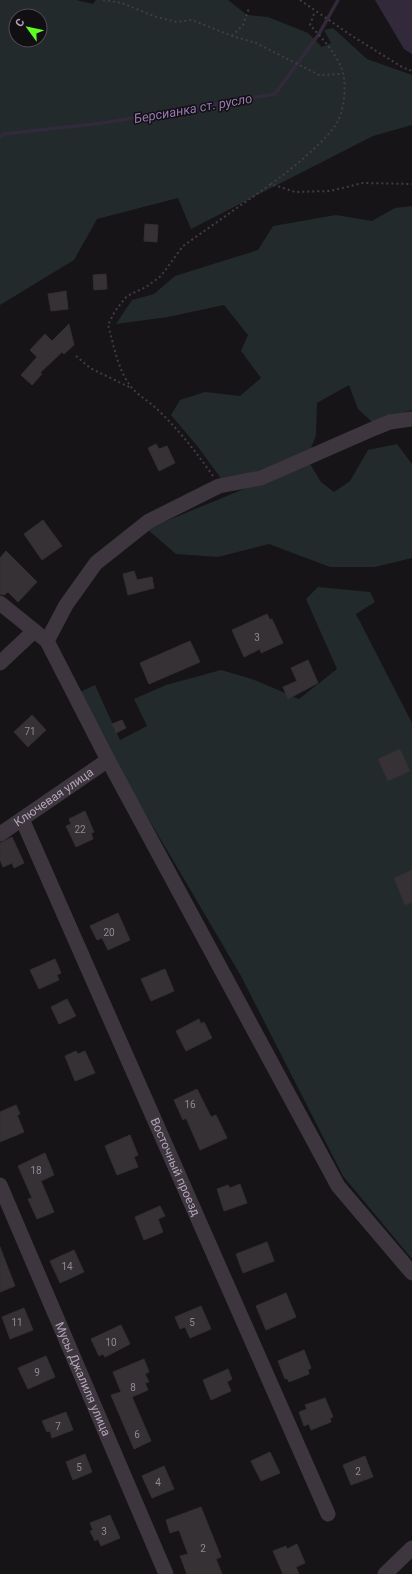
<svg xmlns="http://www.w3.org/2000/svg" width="412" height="1574" font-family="Roboto,sans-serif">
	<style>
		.green { fill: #222a2c; fill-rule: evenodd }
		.water { fill: #32293b }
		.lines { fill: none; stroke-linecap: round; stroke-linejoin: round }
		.stream { stroke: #32293b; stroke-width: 3.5 }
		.building { fill: #353135; stroke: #322e32 }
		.path { stroke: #433c44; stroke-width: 2; stroke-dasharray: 2 3; stroke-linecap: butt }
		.minor { stroke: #3d363e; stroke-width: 15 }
		.labels { text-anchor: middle; stroke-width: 3; stroke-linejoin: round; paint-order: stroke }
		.number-label { font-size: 10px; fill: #948797 }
		.street-label { font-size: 12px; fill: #b3a4b8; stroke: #110f11 }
		.water-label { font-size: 13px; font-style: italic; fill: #9978b6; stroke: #110f11 }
	</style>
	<rect width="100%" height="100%" fill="#161416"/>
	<!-- green -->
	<g class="green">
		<path d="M0 0H76L93 4 96 0H228L247 15 268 17 308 33 322 47 331 43 324 30 333 28 367 59 412 75V125L373 136 191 229 178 198 97 219 74 260 0 305ZM16 16H40V40H16Z"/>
		<path d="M412 206V410L372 422 358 409 349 385 317 403 316 435 310 451 267 470 222 480 198 447 171 415 180 400 205 392 240 396 261 378 241 351 248 335 224 305 168 317 116 324 132 300 154 294 175 276 258 250 273 226 336 215 372 221 395 208Z"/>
		<path d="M397 444 412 464V558L375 567H330L269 544 218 557 176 554 147 529 309 462 321 482 334 492 350 481 368 450Z"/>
		<path d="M318 587 370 592 375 602 356 614 412 723V1259L343 1176 241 976 114 760 80 692 95 685 120 740 147 726 134 699 166 685 221 670 252 679 299 699 337 669 306 599Z"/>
	</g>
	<!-- water -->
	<path class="water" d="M375 0H412V54L404 49Z"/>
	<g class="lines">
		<!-- stream -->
		<path class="stream" d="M0 137 4 134 103 123 275 94 319 34 338 0"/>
	</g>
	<!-- building -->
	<g class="building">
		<path d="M145 224 158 225 157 242 144 241Z"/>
		<path d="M106 274 107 289 94 290 93 275Z"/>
		<path d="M66 291 68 309 51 311 48 294Z"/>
		<path d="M69 324 74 345 64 354 62 352 40 373 42 374 32 385 21 375 37 357 30 350 45 334 52 341Z"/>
		<path d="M156 444 159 449 167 446 175 463 159 471 148 448Z"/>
		<path d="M43 520 62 546 42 560 24 534Z"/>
		<path d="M6 551 37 582 18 602 8 592 4 595 0 594V558Z"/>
		<path d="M134 571 137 580 152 577 154 588 128 595 123 574Z"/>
		<path d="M267 614 270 620 272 619 283 643 261 653 260 649 244 657 232 630Z"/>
		<path d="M190 641 200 662 149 684 140 663Z"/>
		<path d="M308 660 318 683 288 699 283 687 297 681 291 668Z"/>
		<path d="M32 715 46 730 28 747 14 732Z"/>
		<path d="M122 720 126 728 116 733 112 724Z"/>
		<path d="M400 749 410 771 388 781 378 759Z"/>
		<path d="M85 811 94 832 91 833 93 839 76 847 66 826 71 824 69 819Z"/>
		<path d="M12 837 24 863 14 868 12 863 3 867 0 860V843Z"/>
		<path d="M412 870V902L405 905 394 878Z"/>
		<path d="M118 913 130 940 108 950 102 938 97 940 90 926Z"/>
		<path d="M55 959 61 973 57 975 59 980 39 989 30 970Z"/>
		<path d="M165 969 174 991 151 1001 141 979Z"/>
		<path d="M67 999 76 1016 59 1024 51 1007Z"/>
		<path d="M199 1019 201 1024 204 1022 212 1038 186 1051 176 1031Z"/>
		<path d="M76 1051 78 1054 85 1051 95 1073 75 1081 65 1056Z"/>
		<path d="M197 1089 211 1117 216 1115 227 1138 200 1150 186 1118 183 1120 174 1100Z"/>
		<path d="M16 1105 20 1114 17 1115 24 1132 0 1142V1112Z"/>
		<path d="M130 1135 138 1155 134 1157 138 1167 117 1175 105 1146Z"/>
		<path d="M45 1153 54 1175 41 1181 54 1212 37 1219 28 1199 32 1198 18 1166Z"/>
		<path d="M240 1184 247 1203 224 1211 217 1189 228 1185 230 1188Z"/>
		<path d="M160 1206 165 1216 158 1219 163 1232 144 1240 135 1217Z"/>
		<path d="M267 1242 274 1261 243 1273 236 1254Z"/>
		<path d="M0 1247 15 1286 0 1292Z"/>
		<path d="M74 1250 84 1272 60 1283 50 1261Z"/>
		<path d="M286 1293 296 1317 266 1330 256 1306Z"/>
		<path d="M201 1306 211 1329 190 1338 185 1327 180 1329 175 1317Z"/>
		<path d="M24 1308 33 1330 10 1339 2 1317Z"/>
		<path d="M121 1325 130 1344 105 1357 103 1354 99 1356 91 1339Z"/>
		<path d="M304 1350 311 1368 308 1370 309 1374 289 1382 287 1378 285 1379 278 1361Z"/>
		<path d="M46 1356 55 1377 28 1389 18 1368Z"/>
		<path d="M144 1359 149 1372 145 1374 149 1382 145 1383 148 1390 132 1397 151 1441 134 1449 111 1395 121 1392 113 1372Z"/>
		<path d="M228 1369 232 1379 227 1382 231 1391 211 1400 203 1380Z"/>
		<path d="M325 1398 333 1417 330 1418 331 1422 311 1430 309 1424 304 1426 299 1412 307 1409 305 1405Z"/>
		<path d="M66 1412 73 1430 52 1438 50 1431 47 1432 42 1421Z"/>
		<path d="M270 1452 280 1473 261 1481 251 1461Z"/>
		<path d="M85 1454 92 1472 73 1480 66 1462Z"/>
		<path d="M365 1456 373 1477 351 1485 343 1465Z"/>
		<path d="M164 1466 174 1489 152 1498 142 1476Z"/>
		<path d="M201 1507 221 1557 216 1559 222 1574H187L180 1556 188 1554 179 1530 170 1533 166 1520Z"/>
		<path d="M110 1515 120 1538 101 1546 98 1539 95 1541 90 1531 93 1530 90 1523Z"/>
		<path d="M297 1544 305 1563 296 1567 299 1574H283L273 1551 286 1546 287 1549Z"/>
	</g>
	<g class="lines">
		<!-- path -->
		<g class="path">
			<path d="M103 0 122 3 156 17 177 22 192 20 232 36 256 43 319 75 342 74"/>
			<path d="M300 0 352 36 402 67 412 71"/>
			<path d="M232 36 243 25 249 8"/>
			<path d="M271 184C288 172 329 139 338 121 345 107 347 81 341 67 334 51 322 38 310 25L315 11"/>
			<path d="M76 356 90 368 131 388"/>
			<path d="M213 476C196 452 179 430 158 410 150 402 139 396 132 388 118 371 114 346 108 325L115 311 127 296 146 287 161 276 183 246 271 184 295 192 330 191 363 183 412 184"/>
		</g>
		<!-- minor -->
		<g class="minor">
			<path d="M412 419 390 422 375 428 261 478 219 486 149 521 96 563 66 605 47 641 108 760 338 1186 412 1273"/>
			<path d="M0 603 47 641"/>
			<path d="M0 663 34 631"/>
			<path id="s1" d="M22 819 328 1514"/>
			<path id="s2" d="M0 834 108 760"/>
			<path id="s3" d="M0 1185 166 1574"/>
			<path d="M385 1574 412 1548"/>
		</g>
	</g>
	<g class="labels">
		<!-- number labels -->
		<g class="number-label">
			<text x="257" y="641">3</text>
			<text x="30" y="735">71</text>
			<text x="80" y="833">22</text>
			<text x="109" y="936">20</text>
			<text x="190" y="1108">16</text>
			<text x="36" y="1174">18</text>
			<text x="67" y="1270">14</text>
			<text x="17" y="1326">11</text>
			<text x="192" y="1326">5</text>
			<text x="111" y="1346">10</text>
			<text x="37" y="1376">9</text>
			<text x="133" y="1391">8</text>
			<text x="58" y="1430">7</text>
			<text x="137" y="1438">6</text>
			<text x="79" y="1471">5</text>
			<text x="358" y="1475">2</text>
			<text x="158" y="1486">4</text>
			<text x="104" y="1535">3</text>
			<text x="203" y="1552">2</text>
		</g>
		<!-- street labels -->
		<g class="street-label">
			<text dy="4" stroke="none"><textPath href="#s2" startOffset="65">Ключевая улица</textPath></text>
			<text dy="4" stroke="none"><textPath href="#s1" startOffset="380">Восточный проезд</textPath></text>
			<text dy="4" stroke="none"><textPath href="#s3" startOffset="211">Мусы Джалиля улица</textPath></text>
		</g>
		<!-- water labels -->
		<g class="water-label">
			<text transform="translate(193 108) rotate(-10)" y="5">Берсианка ст. русло</text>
		</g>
	</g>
	<!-- north arrow -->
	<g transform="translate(28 28) rotate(303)"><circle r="19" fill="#110f11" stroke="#524b54"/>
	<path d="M0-3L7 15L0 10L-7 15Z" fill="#5dff23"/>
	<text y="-6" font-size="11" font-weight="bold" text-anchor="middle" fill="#b3a4b8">С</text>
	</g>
</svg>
